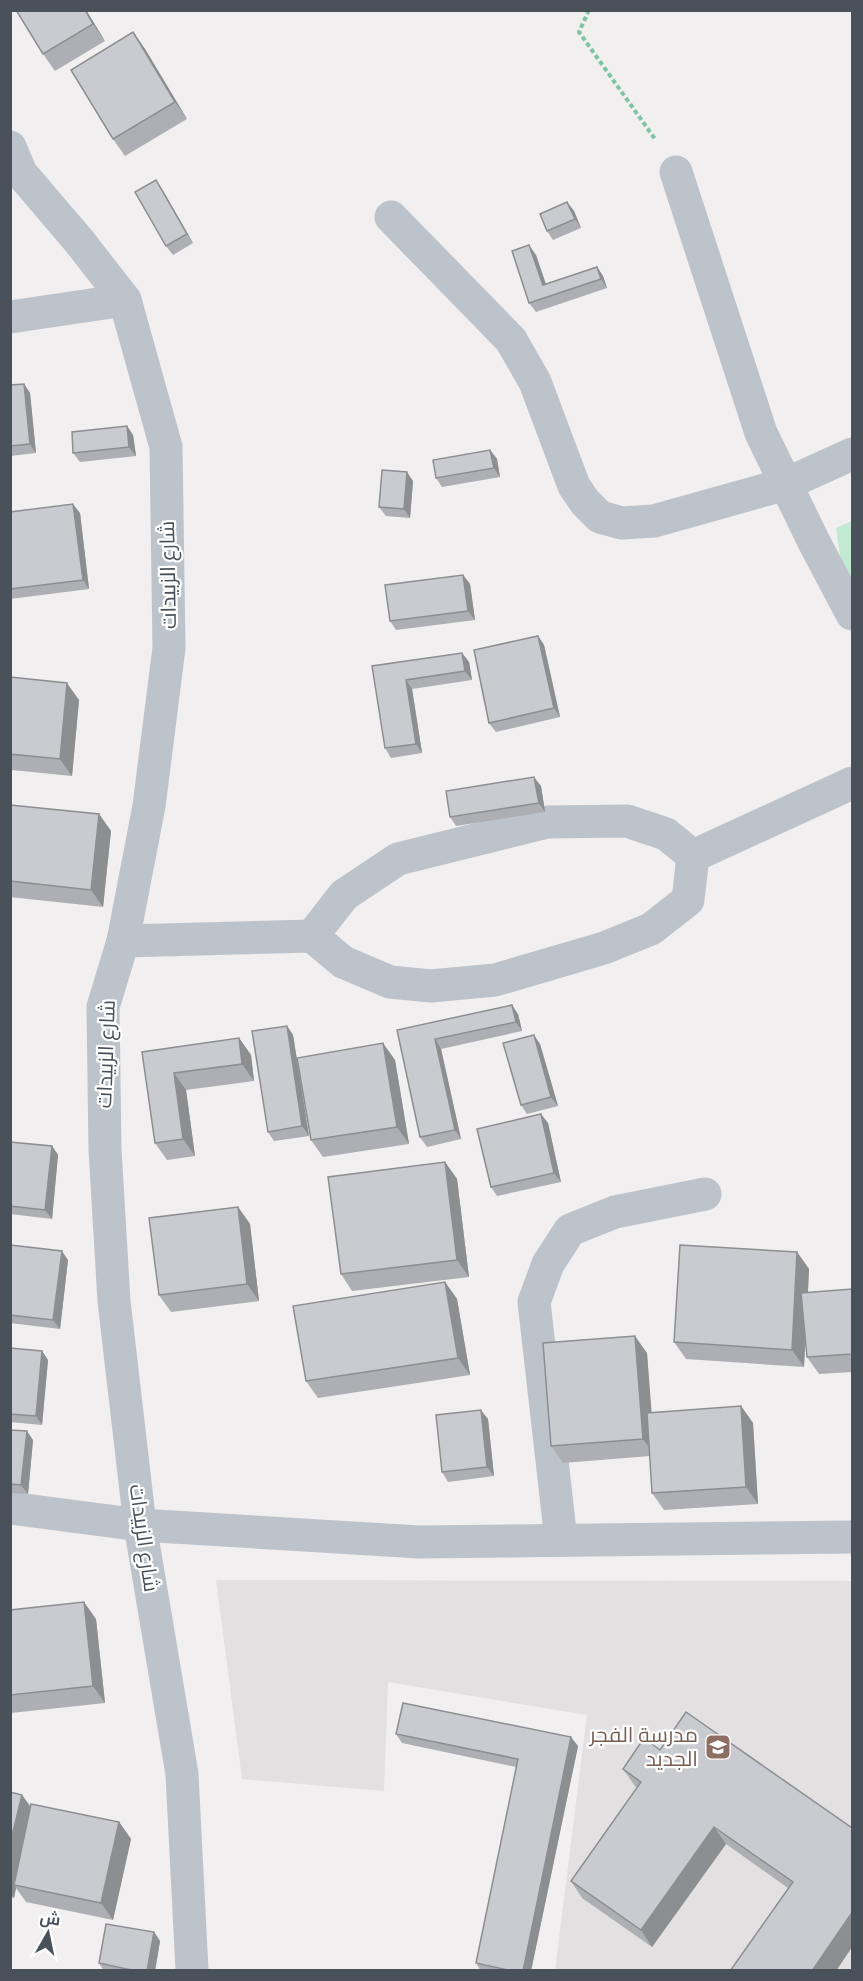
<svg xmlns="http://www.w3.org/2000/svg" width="863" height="1981" font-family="'Roboto Condensed',Cairo,sans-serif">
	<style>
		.education { fill: #e2e0e0 }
		.green { fill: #c2ead3 }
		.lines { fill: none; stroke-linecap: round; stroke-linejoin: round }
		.path { stroke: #7ec4a4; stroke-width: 4; stroke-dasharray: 4.5 3; stroke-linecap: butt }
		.minor { stroke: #bcc3ca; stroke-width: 33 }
		.wall { fill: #adafb4 }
		.shaded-wall { fill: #8d8e92 }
		.building { fill: #c9cbd1; stroke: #8d8e92; stroke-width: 1.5 }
		.labels { text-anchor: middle; stroke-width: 4.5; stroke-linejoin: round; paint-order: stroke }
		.street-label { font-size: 21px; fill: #49515a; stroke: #fff }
		.education-label { font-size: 21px; fill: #785e54; stroke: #fff; text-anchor: end }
	</style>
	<rect width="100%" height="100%" fill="#f1efef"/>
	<!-- education -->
	<path class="education" d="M216 1580 852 1581V1970H555L587 1715 388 1682 384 1791 242 1779Z"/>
	<!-- green -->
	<path class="green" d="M852 521V637L836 528Z"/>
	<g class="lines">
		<!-- path -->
		<path class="path" d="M589 10 579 32 655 139"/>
		<!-- minor -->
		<g class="minor">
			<path d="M10 147 21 173 79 241 125 300 166 447 169 648 149 806 123 941 103 1007 105 1150 114 1301 140 1525 182 1774 192 1970"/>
			<path d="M676 172 761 433 814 542 852 614"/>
			<path d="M391 217 511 340 535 382 574 486 585 502 600 517 622 523 654 521 786 484 852 454"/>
			<path d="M10 317 125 300"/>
			<path d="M312 936 344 895 398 859 547 822 627 821 666 834 693 856 852 783"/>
			<path d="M123 941 312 936 343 962 390 982 431 986 495 980 604 948 651 929 688 900 693 856"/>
			<path d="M10 1508 140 1525 419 1542 852 1537"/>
			<path d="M561 1540 534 1302 548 1264 570 1230 615 1212 705 1194"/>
		</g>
	</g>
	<!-- wall -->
	<g class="wall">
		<path d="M86 10 105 41 55 71 43 54Z"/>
		<path d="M133 32 145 49 187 119 125 156 113 139Z"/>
		<path d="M156 180 162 189 193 243 173 255 166 246Z"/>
		<path d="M567 202 574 211 581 228 553 240 547 231Z"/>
		<path d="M536 255 546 284 597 267 603 276 607 288 536 312 529 303Z"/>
		<path d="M24 384 30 393 36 453 10 456V385Z"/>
		<path d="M127 426 133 435 136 456 80 462 73 453Z"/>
		<path d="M490 450 497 459 500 477 442 487 436 478Z"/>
		<path d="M413 481 410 518 386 516 379 507Z"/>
		<path d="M10 512 80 513 89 589 10 599Z"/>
		<path d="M463 575 470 584 475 620 396 630 390 621Z"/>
		<path d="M538 636 544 645 560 717 496 732 489 723Z"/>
		<path d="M462 653 469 662 472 680 412 689 422 753 391 758 385 748 372 666Z"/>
		<path d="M10 677 79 700 72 776 12 770 10 768Z"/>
		<path d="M541 786 545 812 456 826 450 817Z"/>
		<path d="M10 805 99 814 111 831 103 907 10 897Z"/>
		<path d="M518 1014 522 1031 441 1049 461 1139 427 1147 420 1137 397 1030Z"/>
		<path d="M287 1026 293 1035 309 1136 274 1141 268 1132Z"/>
		<path d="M239 1038 251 1055 254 1081 186 1090 195 1156 167 1160 155 1143 142 1052Z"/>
		<path d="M540 1044 558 1106 527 1114 521 1105Z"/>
		<path d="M395 1060 409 1144 323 1157 311 1140Z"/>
		<path d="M548 1123 561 1182 497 1196 491 1187Z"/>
		<path d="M10 1142 52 1146 58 1155 52 1219 10 1214Z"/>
		<path d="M445 1162 457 1179 469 1277 352 1291 341 1274Z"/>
		<path d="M238 1207 250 1224 259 1301 171 1312 159 1295Z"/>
		<path d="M10 1245 68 1260 60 1329 10 1323Z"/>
		<path d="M797 1252 809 1269 808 1293 852 1289V1372L819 1374 807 1357 805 1338 804 1367 686 1359 674 1342Z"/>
		<path d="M445 1282 457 1299 470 1375 318 1398 306 1381Z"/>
		<path d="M10 1348 42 1351 48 1360 42 1425 10 1422Z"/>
		<path d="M647 1353 651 1413 741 1406 753 1423 758 1504 664 1510 652 1493 650 1456 563 1463 551 1446Z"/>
		<path d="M488 1419 494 1476 448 1482 442 1472Z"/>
		<path d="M10 1430 33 1440 28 1494 10 1493Z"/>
		<path d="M10 1610 96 1619 105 1703 11 1713Z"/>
		<path d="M396 1734 578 1746 531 1971H481L476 1963 516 1767 402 1743Z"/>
		<path d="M660 1750 852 1828V1947L836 1971H730L788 1888 726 1844 652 1947 582 1898 571 1881 637 1787 635 1786 623 1769Z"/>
		<path d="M10 1792 22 1795 31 1807 119 1822 131 1839 113 1920 26 1902 16 1888 14 1898 10 1897Z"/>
		<path d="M154 1932 160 1941 155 1971H104L99 1963Z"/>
	</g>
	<!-- shaded-wall -->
	<g class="shaded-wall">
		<path d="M85 10H86L105 41 93 24Z"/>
		<path d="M133 32 145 49 187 119 175 102Z"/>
		<path d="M156 180 162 189 193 243 187 234Z"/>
		<path d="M567 202 574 211 581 228 575 219Z"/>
		<path d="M529 245 536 255 549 294 543 285Z"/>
		<path d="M597 267 603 276 607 288 601 279Z"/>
		<path d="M24 384 30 393 36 453 30 444Z"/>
		<path d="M127 426 133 435 136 456 129 447Z"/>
		<path d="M490 450 497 459 500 477 494 468Z"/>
		<path d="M407 472 413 481 410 518 404 509Z"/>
		<path d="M73 504 80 513 89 589 83 580Z"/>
		<path d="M463 575 470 584 475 620 468 611Z"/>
		<path d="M538 636 544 645 560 717 554 708Z"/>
		<path d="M462 653 469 662 472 680 465 671Z"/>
		<path d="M406 680 412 689 422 753 416 744Z"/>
		<path d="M67 683 79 700 72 776 60 759Z"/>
		<path d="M534 777 541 786 545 812 539 803Z"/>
		<path d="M99 814 111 831 103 907 91 890Z"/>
		<path d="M512 1005 518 1014 522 1031 516 1022Z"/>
		<path d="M287 1026 293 1035 309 1136 302 1126Z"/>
		<path d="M534 1035 540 1044 558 1106 551 1097Z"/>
		<path d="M239 1038 251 1055 254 1081 242 1064Z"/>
		<path d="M435 1039 441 1049 461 1139 455 1130Z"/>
		<path d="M383 1043 395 1060 409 1144 397 1127Z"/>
		<path d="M174 1073 186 1090 195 1156 183 1139Z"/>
		<path d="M541 1114 548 1123 561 1182 554 1173Z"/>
		<path d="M52 1146 58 1155 52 1219 45 1210Z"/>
		<path d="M445 1162 457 1179 469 1277 457 1260Z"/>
		<path d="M238 1207 250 1224 259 1301 247 1284Z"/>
		<path d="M62 1251 68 1260 60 1329 53 1320Z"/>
		<path d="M797 1252 809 1269 804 1367 792 1350Z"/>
		<path d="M445 1282 457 1299 470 1375 458 1358Z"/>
		<path d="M635 1336 647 1353 655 1456 643 1439Z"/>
		<path d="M42 1351 48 1360 42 1425 36 1416Z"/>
		<path d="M741 1406 753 1423 758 1504 746 1487Z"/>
		<path d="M481 1410 488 1419 494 1476 487 1467Z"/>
		<path d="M27 1431 33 1440 28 1494 21 1485Z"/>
		<path d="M84 1602 96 1619 105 1703 93 1686Z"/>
		<path d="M571 1737 578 1746 531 1971H523Z"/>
		<path d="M22 1795 34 1812 14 1885 16 1888 14 1898 10 1893V1844Z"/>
		<path d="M119 1822 131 1839 113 1920 101 1903Z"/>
		<path d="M714 1827 726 1844 652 1947 641 1930Z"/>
		<path d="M851 1914 852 1916V1947L836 1971H812Z"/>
		<path d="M154 1932 160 1941 155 1971H147Z"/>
	</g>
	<!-- building -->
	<g class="building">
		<path d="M16 10H85L93 24 43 54Z"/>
		<path d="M133 32 175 102 113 139 71 70Z"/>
		<path d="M156 180 187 234 166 246 135 192Z"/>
		<path d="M567 202 575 219 547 231 540 214Z"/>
		<path d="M529 245 543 285 597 267 601 279 529 303 512 251Z"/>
		<path d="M24 384 30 444 10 446V385Z"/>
		<path d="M127 426 129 447 73 453 72 432Z"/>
		<path d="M490 450 494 468 436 478 433 460Z"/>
		<path d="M382 470 407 472 404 509 379 507Z"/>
		<path d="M73 504 83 580 10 589V512Z"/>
		<path d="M463 575 468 611 390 621 385 585Z"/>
		<path d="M538 636 554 708 489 723 474 650Z"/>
		<path d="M462 653 465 671 406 680 416 744 385 748 372 666Z"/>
		<path d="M10 677 67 683 60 759 10 754Z"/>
		<path d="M534 777 539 803 450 817 446 791Z"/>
		<path d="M10 805 99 814 91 890 10 881Z"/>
		<path d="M512 1005 516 1022 435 1039 455 1130 420 1137 397 1030Z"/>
		<path d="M287 1026 302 1126 268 1132 252 1031Z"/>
		<path d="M534 1035 551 1097 521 1105 503 1043Z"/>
		<path d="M239 1038 242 1064 174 1073 183 1139 155 1143 142 1052Z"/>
		<path d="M383 1043 397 1127 311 1140 297 1058Z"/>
		<path d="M541 1114 554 1173 491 1187 477 1129Z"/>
		<path d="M10 1142 52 1146 45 1210 10 1206Z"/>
		<path d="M445 1162 457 1260 341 1274 328 1177Z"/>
		<path d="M238 1207 247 1284 159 1295 149 1218Z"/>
		<path d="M10 1245 62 1251 53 1320 10 1315Z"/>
		<path d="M680 1245 797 1252 792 1350 674 1342Z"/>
		<path d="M445 1282 458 1358 306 1381 293 1306Z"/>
		<path d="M852 1289V1354L807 1357 801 1293Z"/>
		<path d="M635 1336 643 1439 551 1446 543 1343Z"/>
		<path d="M10 1348 42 1351 36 1416 10 1414Z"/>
		<path d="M741 1406 746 1487 652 1493 647 1413Z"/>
		<path d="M481 1410 487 1467 442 1472 436 1415Z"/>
		<path d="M10 1430 27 1431 21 1485 10 1484Z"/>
		<path d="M84 1602 93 1686 10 1695V1610Z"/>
		<path d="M403 1703 571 1737 523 1971H512L476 1963 518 1759 396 1734Z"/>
		<path d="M686 1712 852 1828V1915L851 1914 812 1971H730L793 1882 714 1827 641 1930 571 1881 641 1782 623 1769 644 1738 660 1750Z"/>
		<path d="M10 1792 22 1795 10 1844Z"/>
		<path d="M31 1804 119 1822 101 1903 14 1885Z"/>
		<path d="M106 1924 154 1932 147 1971H136L99 1963Z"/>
	</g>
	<!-- icons -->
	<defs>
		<g id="school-square" transform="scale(1.35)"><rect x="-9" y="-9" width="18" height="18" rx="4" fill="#8d6e63" stroke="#fff"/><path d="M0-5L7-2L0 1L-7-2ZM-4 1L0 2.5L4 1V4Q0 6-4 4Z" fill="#fff"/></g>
	</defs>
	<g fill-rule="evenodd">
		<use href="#school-square" x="718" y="1747"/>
	</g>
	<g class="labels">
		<!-- street labels -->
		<g class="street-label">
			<text transform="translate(168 575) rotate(-91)" y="7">شارع الزبيدات</text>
			<text transform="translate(106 1054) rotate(-88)" y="7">شارع الزبيدات</text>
			<text transform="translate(144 1538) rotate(82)" y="7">شارع الزبيدات</text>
		</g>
		<!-- education labels -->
		<g class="education-label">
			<text x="698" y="1742">مدرسة الفجر<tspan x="698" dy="24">الجديد</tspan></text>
		</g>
	</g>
	<!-- border -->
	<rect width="863" height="1981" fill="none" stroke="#49515a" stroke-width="24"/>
	<!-- north arrow -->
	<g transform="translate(48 1933) rotate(9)" stroke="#ffffff" stroke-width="4.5" paint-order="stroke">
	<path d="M0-4.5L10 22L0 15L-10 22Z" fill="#49515a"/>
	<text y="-9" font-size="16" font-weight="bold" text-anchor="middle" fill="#49515a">ش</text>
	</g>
</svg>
